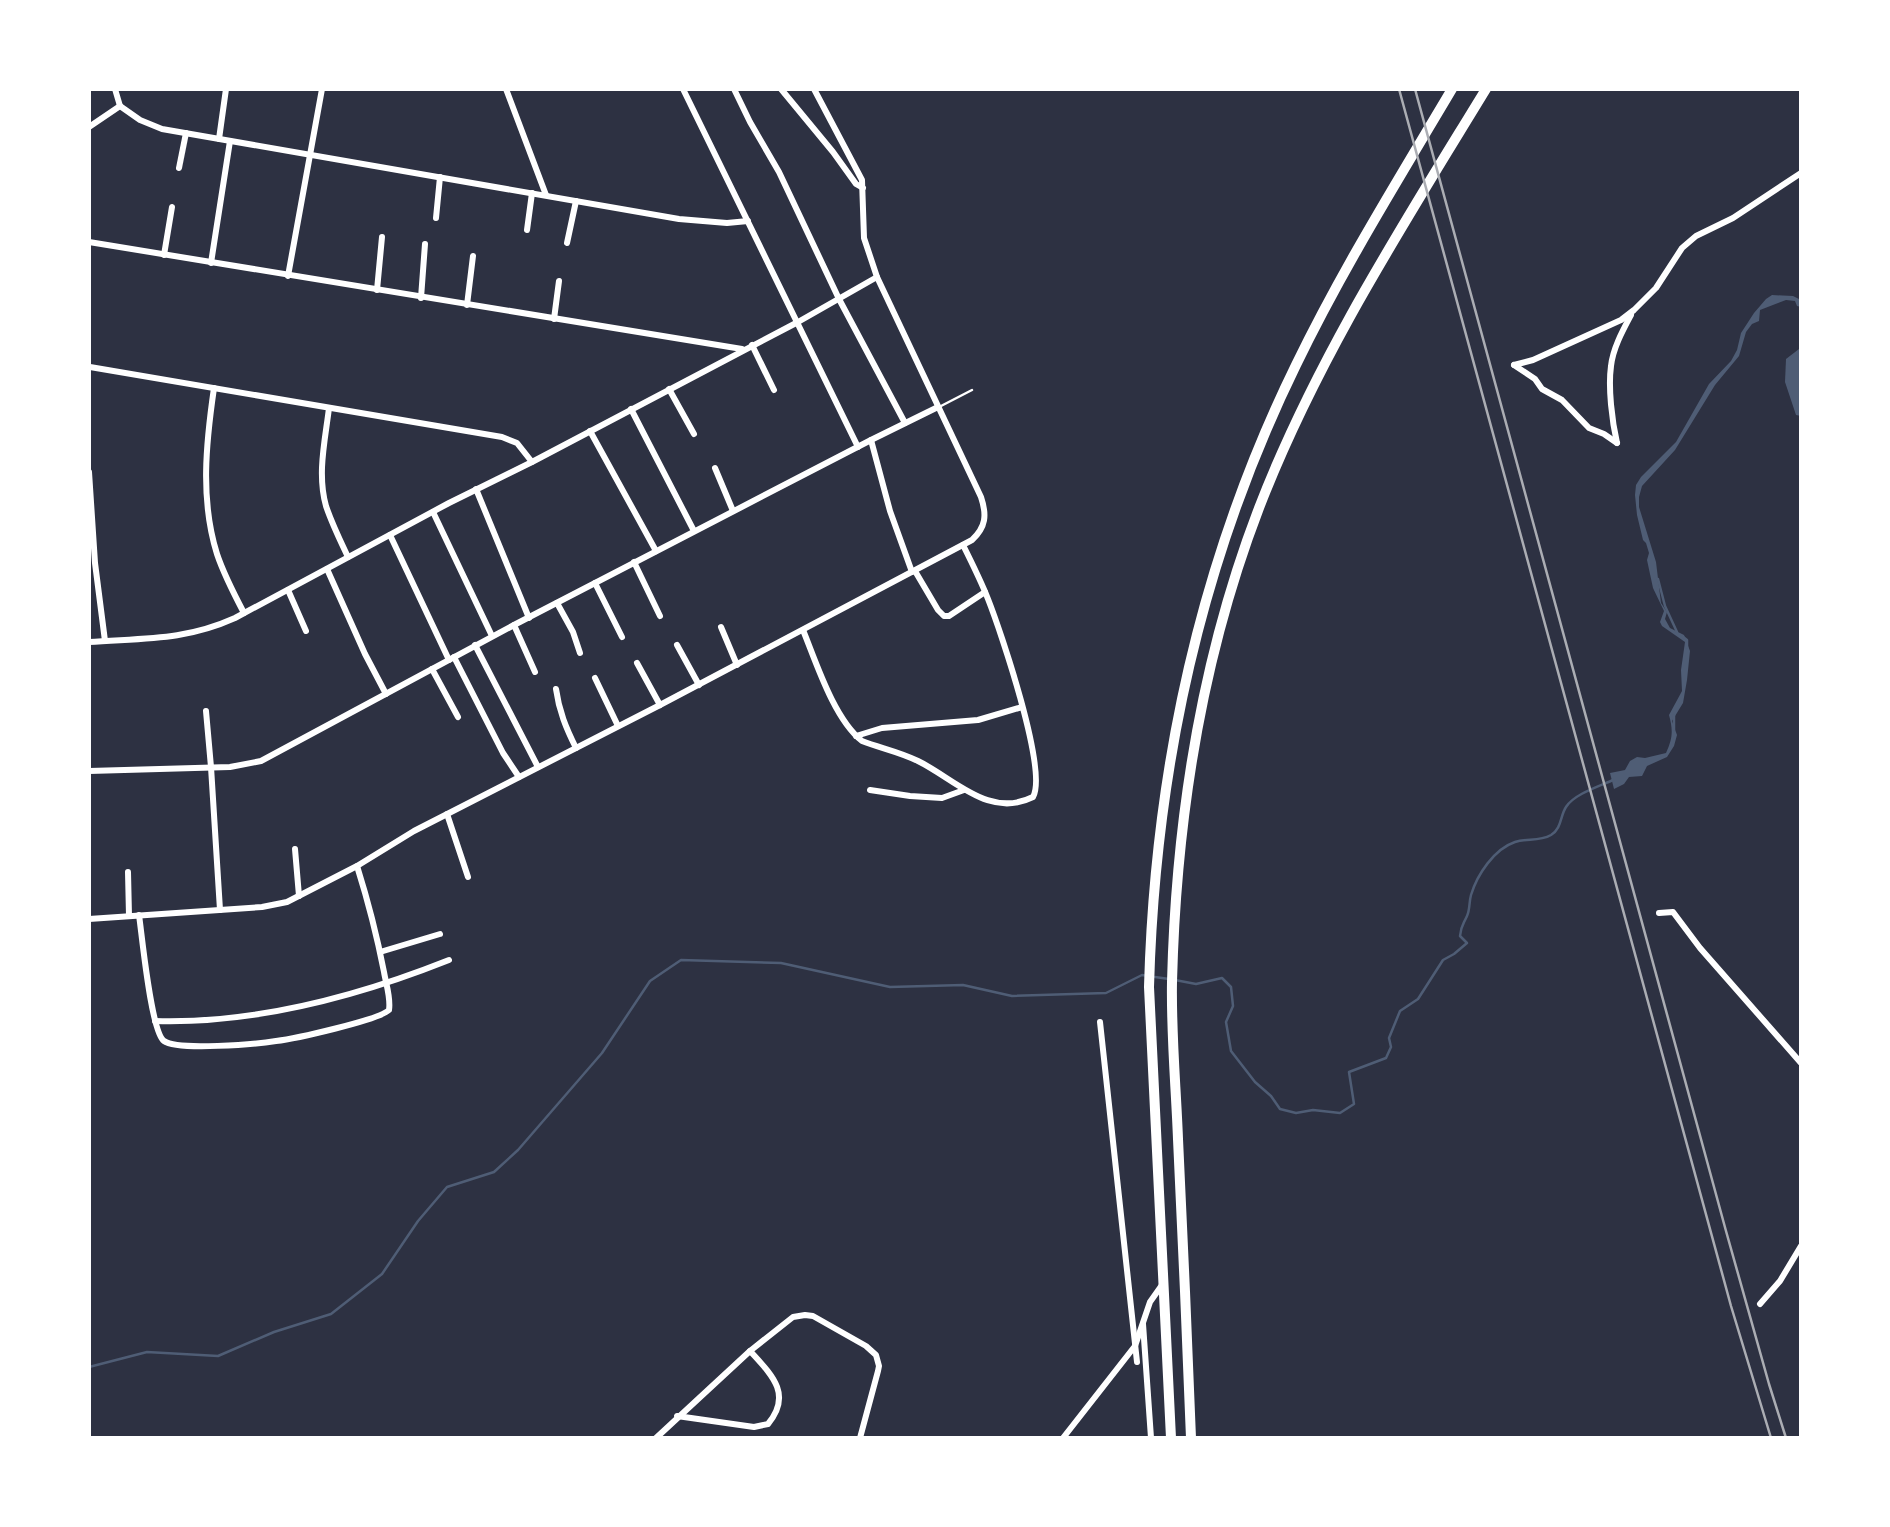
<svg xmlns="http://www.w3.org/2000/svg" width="1890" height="1527" font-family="'Titillium Web',sans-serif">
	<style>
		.water { fill: #4f5d75 }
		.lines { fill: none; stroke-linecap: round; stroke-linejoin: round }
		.stream { stroke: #4f5d75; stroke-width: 2.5 }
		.service { stroke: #fff; stroke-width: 2.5 }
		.minor { stroke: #fff; stroke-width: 6 }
		.motorway { stroke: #fff; stroke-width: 10 }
		.rail { stroke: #abadb3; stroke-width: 2.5 }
	</style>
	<rect width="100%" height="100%" fill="#2d3142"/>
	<!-- water -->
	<g class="water">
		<path d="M1772 295 1793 296 1801 300V307L1797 306 1795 301 1786 300 1760 310 1759 321 1752 324 1746 332 1739 356 1715 385 1675 450 1642 486 1639 497V507L1656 562 1661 603 1667 612 1665 619 1670 628 1684 635 1690 651 1687 680 1683 703 1672 721 1677 735 1674 746 1667 757 1647 766 1642 776 1629 777 1624 784 1614 789 1610 773 1625 770 1630 761 1637 757 1645 758 1666 753C1673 738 1673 730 1669 715L1682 691 1681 670 1685 642 1662 626 1660 622 1664 611 1653 588 1647 560 1649 553 1646 543 1643 540 1637 515 1635 495 1636 485 1641 477 1676 442 1709 384 1731 361 1737 350 1741 333 1754 313 1766 299Z"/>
		<path d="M1799 349 1801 351V416L1796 415 1785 382 1786 359Z"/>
	</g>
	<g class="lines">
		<!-- stream -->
		<g class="stream">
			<path d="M1658 579 1665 606 1677 632"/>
			<path d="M1682 636 1687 640V648"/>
			<path d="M1674 715V730"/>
			<path d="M1155 977 1169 979"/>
			<path d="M1175 980 1196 984 1222 978 1231 987 1233 1006 1226 1022 1231 1051 1255 1082 1271 1096 1280 1109 1296 1113 1313 1110 1340 1113 1354 1104 1349 1072 1386 1058 1391 1047 1389 1038 1400 1011 1418 999 1443 960 1454 954 1467 943 1460 936C1461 925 1463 925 1467 916 1470 910 1469 902 1471 895 1477 875 1494 849 1515 842 1527 838 1539 842 1551 835 1562 828 1560 816 1566 807 1574 794 1600 786 1613 780"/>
			<path d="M89 1367 147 1352 218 1356 274 1332 331 1314 382 1274 418 1221 447 1187 494 1172 518 1150 602 1053 650 981 681 960 781 963 890 987 963 985 1012 996 1106 993 1142 975 1148 976"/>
		</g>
		<!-- service -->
		<path class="service" d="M941 406 972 390"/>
		<!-- minor -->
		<g class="minor">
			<path d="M115 89 120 106"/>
			<path d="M506 89 546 195"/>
			<path d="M683 89 858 447"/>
			<path d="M734 89 750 122 779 172 839 299 905 423"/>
			<path d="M781 89 833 152 856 184 863 188"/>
			<path d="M120 106 140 120 162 129 679 219 727 223 748 221"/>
			<path d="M89 127 120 106"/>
			<path d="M219 139 226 89"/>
			<path d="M179 168 186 133"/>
			<path d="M436 218 440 177"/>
			<path d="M527 230 532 193"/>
			<path d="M89 242 742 349"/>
			<path d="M567 243 576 201"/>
			<path d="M164 255 172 207"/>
			<path d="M211 263 230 141"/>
			<path d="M288 276 322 89"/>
			<path d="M377 290 382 237"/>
			<path d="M421 298 425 244"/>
			<path d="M467 305 473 256"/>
			<path d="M554 319 559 281"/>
			<path d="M752 345 774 390"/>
			<path d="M1514 365 1533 360 1621 320 1634 310 1656 288 1682 248 1696 236 1733 218 1801 173"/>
			<path d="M1514 365 1535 379 1542 389 1562 400 1589 428 1604 434 1617 443"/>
			<path d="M90 367 502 437 517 443 532 462"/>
			<path d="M214 388C206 443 200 500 217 554 224 575 234 594 244 613"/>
			<path d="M669 389 694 434"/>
			<path d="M329 408C325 441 317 474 326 506 332 524 340 540 348 557"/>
			<path d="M631 409 694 531"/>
			<path d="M590 431 656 551"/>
			<path d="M871 440 890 511 912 572"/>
			<path d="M1617 443C1612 421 1608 388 1611 366 1613 348 1623 330 1631 315"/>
			<path d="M715 468 733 511"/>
			<path d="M89 472 95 563 105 641"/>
			<path d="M476 489 529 618"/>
			<path d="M433 512 492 636"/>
			<path d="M390 535 449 660"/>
			<path d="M634 562 660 616"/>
			<path d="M327 569 365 654 386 694"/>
			<path d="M915 571 938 610 944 616H949L985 592"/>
			<path d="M595 583 622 637"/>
			<path d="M288 590 306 631"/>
			<path d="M557 603 573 632 580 653"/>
			<path d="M514 625 535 672"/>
			<path d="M721 627 737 665"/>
			<path d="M803 630C816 662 834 719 862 741 880 748 900 752 918 761 955 779 989 819 1033 797 1048 771 1001 632 988 599 981 581 972 563 963 545"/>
			<path d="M89 642C143 638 184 641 235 618L449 503 532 462 798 322 877 277"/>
			<path d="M475 645 538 767"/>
			<path d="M677 645 699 685"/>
			<path d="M454 657 503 753 519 777"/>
			<path d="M637 663 660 705"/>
			<path d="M432 669 458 717"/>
			<path d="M595 678 618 726"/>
			<path d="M556 689C559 711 566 728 576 748"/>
			<path d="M206 711 211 767 220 910"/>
			<path d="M856 736 882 728 978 720 1022 707"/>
			<path d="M89 771 230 767 261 761 514 625 871 440 938 407"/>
			<path d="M870 790 910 796 942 798 964 790"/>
			<path d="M447 814 468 877"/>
			<path d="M295 849 299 896"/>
			<path d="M128 872 129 916"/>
			<path d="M1659 913 1673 912 1700 948 1801 1063"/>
			<path d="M139 915C142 935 151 1032 164 1041 177 1051 257 1044 276 1041 294 1039 379 1020 389 1010 391 998 386 984 384 972 377 936 368 901 357 866"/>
			<path d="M89 919 262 907 287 902 357 866 414 831 660 705 972 540C986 527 987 515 981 497L877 277 864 238 862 180 814 89"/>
			<path d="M380 952 440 934"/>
			<path d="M155 1021C256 1024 356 997 449 960"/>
			<path d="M1100 1022 1137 1362"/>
			<path d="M1760 1304 1780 1281 1801 1246"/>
			<path d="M1143 1324 1151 1438"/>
			<path d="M677 1416 754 1427 768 1424C793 1394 771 1374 750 1351"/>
			<path d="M656 1438 750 1351 793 1317 805 1315 813 1316 866 1346 876 1355 879 1366 878 1371 860 1438"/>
			<path d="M1063 1438 1135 1346 1150 1302 1162 1285"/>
		</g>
		<!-- motorway -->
		<g class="motorway">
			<path d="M1171 1438 1149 987C1155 770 1200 561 1296 365 1342 270 1398 180 1452 89"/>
			<path d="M1191 1438C1187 1338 1183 1239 1178 1139 1176 1087 1171 1034 1172 982 1176 822 1201 659 1259 508 1316 360 1403 225 1486 89"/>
		</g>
		<!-- rail -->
		<g class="rail">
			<path d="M1399 89 1731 1306 1771 1438"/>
			<path d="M1415 89 1726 1231 1769 1384 1786 1438"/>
		</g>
	</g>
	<!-- border -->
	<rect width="1890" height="1527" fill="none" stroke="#ffffff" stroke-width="182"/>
</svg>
